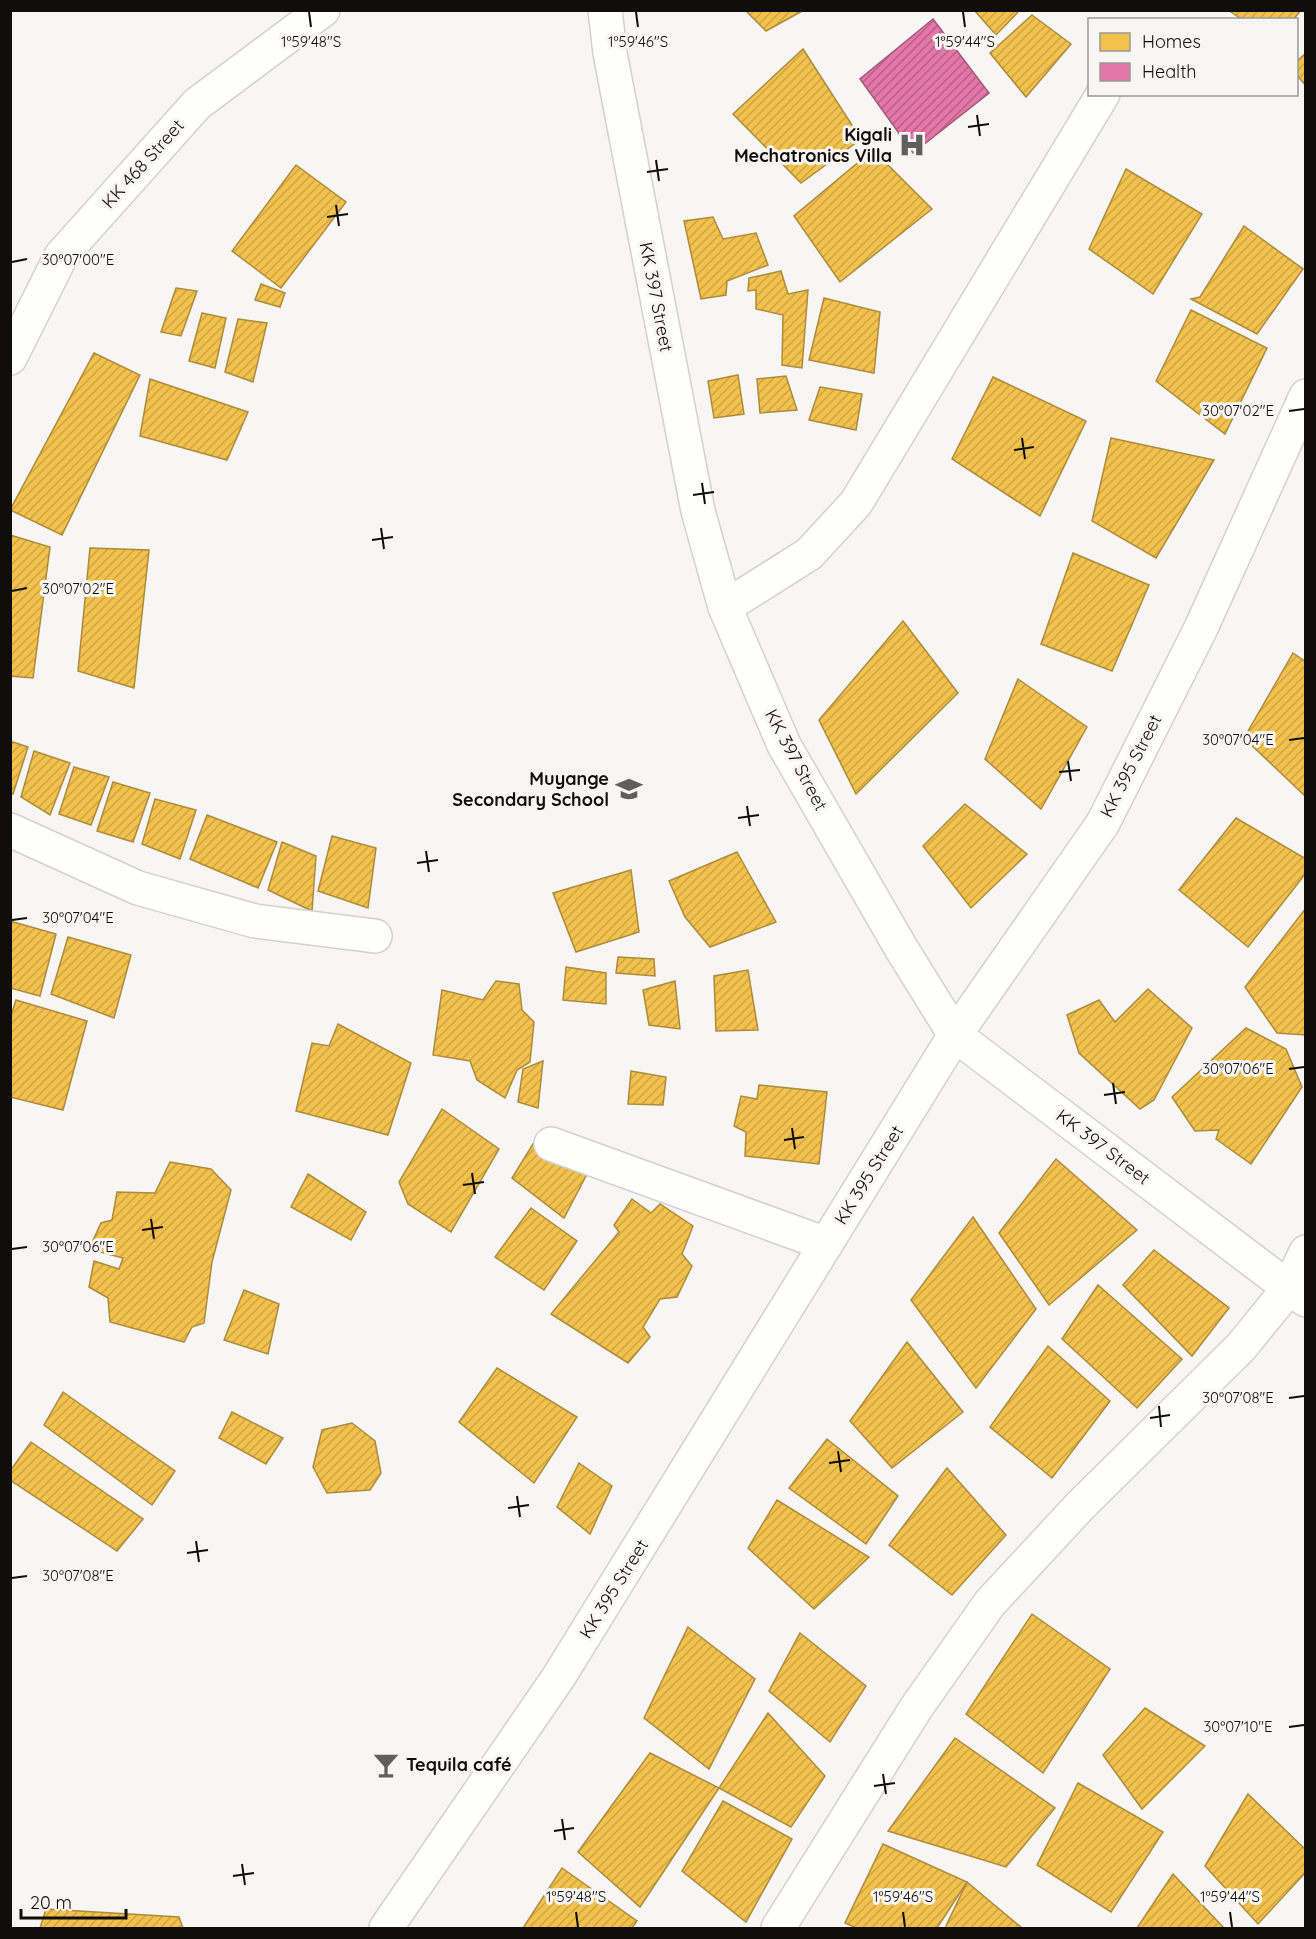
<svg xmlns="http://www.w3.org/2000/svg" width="1316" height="1939" font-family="Quicksand,sans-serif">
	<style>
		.homes { fill: url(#homes-hatch); stroke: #ae8b3a; stroke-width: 1.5 }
		.health { fill: url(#health-hatch); stroke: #a3587a; stroke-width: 1.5 }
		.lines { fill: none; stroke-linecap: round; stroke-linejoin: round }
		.minor-casing { stroke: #d1d1cf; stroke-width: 36 }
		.minor { stroke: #fefefd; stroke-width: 33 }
		.ticks { fill: none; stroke: #0f0e0d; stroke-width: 2 }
		.labels { text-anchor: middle; stroke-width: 6; stroke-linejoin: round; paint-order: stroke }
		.poi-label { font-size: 18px; font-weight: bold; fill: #0f0e0d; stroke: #f8f6f3; text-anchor: end }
		.street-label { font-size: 18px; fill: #0f0e0d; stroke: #f8f6f3 }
		.ticks-label { font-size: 15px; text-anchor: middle; fill: #0f0e0d; stroke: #f8f6f3; stroke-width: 6; stroke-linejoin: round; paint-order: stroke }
	</style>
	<defs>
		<pattern id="homes-hatch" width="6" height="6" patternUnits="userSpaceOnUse" patternTransform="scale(1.5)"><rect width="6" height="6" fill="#f2c14e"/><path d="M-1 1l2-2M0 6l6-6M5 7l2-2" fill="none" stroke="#cea543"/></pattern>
		<pattern id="health-hatch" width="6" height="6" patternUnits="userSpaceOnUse" patternTransform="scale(1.5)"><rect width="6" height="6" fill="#e377a8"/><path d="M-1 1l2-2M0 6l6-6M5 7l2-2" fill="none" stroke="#b66087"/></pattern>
	</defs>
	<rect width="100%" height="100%" fill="#f7f6f4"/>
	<!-- homes -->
	<g class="homes">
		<path d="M745 10H804L766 31Z"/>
		<path d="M974 10H1020L996 35Z"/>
		<path d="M1228 10H1301L1293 20H1243Z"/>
		<path d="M1032 15 1071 44 1026 97 990 53Z"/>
		<path d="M803 49 861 139 801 183 733 114Z"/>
		<path d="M1306 53V86L1296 74V62Z"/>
		<path d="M873 150 932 209 840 282 794 216Z"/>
		<path d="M296 165 346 202 281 288 232 251Z"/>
		<path d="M1126 169 1202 214 1153 294 1089 249Z"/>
		<path d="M713 217 723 239 756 233 768 265 727 281 726 295 701 299 684 221Z"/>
		<path d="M1244 226 1303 269 1257 334 1191 299 1200 297Z"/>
		<path d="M781 271 788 294 808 290 802 368 782 365 783 315 756 309V290L748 291 749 278Z"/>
		<path d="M261 284 285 293 280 307 255 300Z"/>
		<path d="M176 288 197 291 181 336 161 332Z"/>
		<path d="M824 298 880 312 874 373 809 360Z"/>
		<path d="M1191 310 1267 348 1225 434 1156 381Z"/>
		<path d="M202 313 226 318 215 368 189 361Z"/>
		<path d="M238 319 267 323 253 382 225 372Z"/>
		<path d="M94 353 140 375 62 535 10 510Z"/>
		<path d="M738 375 744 414 714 418 708 381Z"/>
		<path d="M786 376 797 410 760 413 757 379Z"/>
		<path d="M993 377 1086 421 1040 516 952 459Z"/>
		<path d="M150 379 248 412 227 460 140 436Z"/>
		<path d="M820 387 862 394 856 430 809 420Z"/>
		<path d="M1111 438 1214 460 1156 558 1092 521Z"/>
		<path d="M10 535 50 547 33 678 10 676Z"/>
		<path d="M90 548 149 550 134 688 78 671Z"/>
		<path d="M1073 553 1149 585 1112 671 1041 644Z"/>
		<path d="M903 621 958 693 856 794 819 720Z"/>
		<path d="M1293 653 1306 662V797L1244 738Z"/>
		<path d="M1018 679 1087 727 1041 809 985 759Z"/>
		<path d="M10 741 28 747 13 794 10 793Z"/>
		<path d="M34 751 70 763 50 815 21 797Z"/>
		<path d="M74 767 109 777 91 825 59 814Z"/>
		<path d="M113 782 150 793 133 842 97 831Z"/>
		<path d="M155 799 196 810 180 859 142 844Z"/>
		<path d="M965 804 1027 854 971 908 923 846Z"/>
		<path d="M207 815 277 842 258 888 190 859Z"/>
		<path d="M1236 818 1306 859V873L1248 947 1179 890Z"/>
		<path d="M332 836 376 848 368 908 318 891Z"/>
		<path d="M282 842 316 856 312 911 268 890Z"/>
		<path d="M737 852 776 922 710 947 685 917 669 881Z"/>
		<path d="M631 870 639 932 576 952 553 893Z"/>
		<path d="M1306 908V1035L1277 1033 1245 987Z"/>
		<path d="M10 921 56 934 40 996 10 988Z"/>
		<path d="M68 937 131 955 114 1018 51 994Z"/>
		<path d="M618 957 654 959 655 976 616 973Z"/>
		<path d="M566 967 606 973V1004L563 1000Z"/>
		<path d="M748 970 758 1030 716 1031 714 976Z"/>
		<path d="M496 981 519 984 522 1010 534 1022 530 1062 517 1070 505 1098 477 1080 470 1061 433 1055 442 990 483 1000Z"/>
		<path d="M675 981 680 1029 649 1025 643 990Z"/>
		<path d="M1148 989 1192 1028 1154 1100 1140 1109 1079 1053 1067 1015 1099 1000 1115 1022Z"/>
		<path d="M16 1000 87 1021 63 1110 10 1097V1018Z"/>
		<path d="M338 1024 411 1063 388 1135 296 1111 312 1043 329 1046Z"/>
		<path d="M1246 1028 1286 1049 1302 1087 1251 1164 1216 1139 1219 1130 1195 1131 1172 1097Z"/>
		<path d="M543 1061 538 1108 518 1102 523 1069Z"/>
		<path d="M631 1071 666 1077 663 1105 628 1104Z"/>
		<path d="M759 1085 827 1092 819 1164 745 1156 746 1132 734 1126 741 1096 757 1099Z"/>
		<path d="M442 1109 499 1149 451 1232 408 1204 399 1182Z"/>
		<path d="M536 1139 588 1172 564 1218 512 1178Z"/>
		<path d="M1056 1159 1137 1230 1049 1305 999 1233Z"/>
		<path d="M170 1162 211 1169 231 1190 212 1262 204 1323 192 1327 184 1342 110 1322 108 1298 89 1287 94 1261 119 1269 123 1258 89 1249 101 1223 112 1220 117 1192 155 1193Z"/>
		<path d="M308 1174 366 1212 351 1240 291 1207Z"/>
		<path d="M632 1199 651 1213 660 1204 693 1226 682 1254 692 1266 677 1297 660 1299 643 1327 650 1337 628 1363 551 1314 619 1232 614 1225Z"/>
		<path d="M531 1208 577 1241 544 1290 495 1257Z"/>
		<path d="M973 1217 1036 1309 976 1388 911 1300Z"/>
		<path d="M1154 1250 1229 1308 1192 1356 1123 1285Z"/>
		<path d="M1098 1285 1182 1359 1137 1408 1062 1339Z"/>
		<path d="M244 1290 279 1304 268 1354 224 1340Z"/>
		<path d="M907 1342 963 1412 892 1468 850 1421Z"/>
		<path d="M1048 1346 1110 1401 1052 1478 990 1427Z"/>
		<path d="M497 1368 577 1417 534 1483 459 1422Z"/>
		<path d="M63 1392 175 1471 152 1505 44 1425Z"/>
		<path d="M232 1412 283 1438 266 1464 219 1438Z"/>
		<path d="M352 1423 375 1441 381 1473 370 1490 327 1493 313 1467 322 1430Z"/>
		<path d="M827 1439 898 1496 866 1544 789 1488Z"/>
		<path d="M31 1442 143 1519 117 1551 10 1480V1471Z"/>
		<path d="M579 1463 612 1486 590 1534 557 1507Z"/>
		<path d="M947 1468 1006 1535 952 1595 889 1545Z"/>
		<path d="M777 1500 869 1557 814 1609 748 1548Z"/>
		<path d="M1032 1614 1110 1669 1043 1773 966 1714Z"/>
		<path d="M688 1627 755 1679 709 1769 644 1718Z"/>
		<path d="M800 1633 866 1686 830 1742 769 1691Z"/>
		<path d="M1145 1708 1205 1746 1142 1809 1103 1755Z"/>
		<path d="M768 1713 825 1776 791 1827 719 1788Z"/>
		<path d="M955 1738 1055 1808 1006 1867 888 1831Z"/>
		<path d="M650 1753 719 1788 640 1907 578 1852Z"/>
		<path d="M1078 1783 1163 1832 1111 1912 1037 1865Z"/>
		<path d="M1248 1794 1306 1850V1872L1258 1924 1205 1866Z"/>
		<path d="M723 1801 792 1839 746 1922 682 1871Z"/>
		<path d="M883 1844 967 1882 937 1928H856L845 1923Z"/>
		<path d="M562 1868 637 1921 632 1928H523Z"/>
		<path d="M1173 1874 1224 1928H1137Z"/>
		<path d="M967 1882 1022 1928H945Z"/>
		<path d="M46 1909 179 1917 183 1928H40Z"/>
	</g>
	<!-- health -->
	<path class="health" d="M933 19 989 93 913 153 860 79Z"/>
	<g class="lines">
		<!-- minor casing -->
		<g class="minor-casing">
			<g id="minor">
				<path d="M605 10 610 53 698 511 725 607 784 745 901 948 955 1035 1289 1288 1306 1252"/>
				<path d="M10 358 61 256 197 104 323 10"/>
				<path d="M725 607 809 554 856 503 1103 94"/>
				<path d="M10 830 138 888 255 921 375 936"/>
				<path d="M551 1144 826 1244"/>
				<path d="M386 1928 558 1678 955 1035 1103 823 1201 628 1306 396"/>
				<path d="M778 1928 916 1708 990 1603 1080 1506 1241 1347 1289 1288 1306 1300"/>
			</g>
		</g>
		<!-- minor -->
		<use href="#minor" class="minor"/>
	</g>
	<!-- ticks -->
	<path class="ticks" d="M309 12 311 27M636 12 638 27M963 12 965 27M977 115 980 136M968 127 989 124M656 160 659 181M647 172 668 169M336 205 339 226M327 217 348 214M12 262 27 259M1289 411 1304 409M1022 438 1025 459M1014 450 1034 447M702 483 705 504M693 495 714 492M381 528 384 549M372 540 393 537M12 591 27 588M1289 740 1304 738M1068 761 1071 781M1059 772 1080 770M747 806 750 826M738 818 759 815M426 851 429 872M417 863 438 860M12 920 27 918M1289 1069 1304 1067M1113 1083 1116 1104M1104 1095 1125 1092M792 1128 795 1149M784 1140 804 1137M472 1173 475 1194M463 1185 484 1182M151 1219 154 1239M142 1230 163 1227M12 1249 27 1247M1289 1398 1304 1396M1159 1406 1161 1427M1150 1418 1170 1415M838 1451 841 1472M829 1463 850 1460M517 1496 520 1517M508 1508 529 1505M196 1541 199 1562M187 1553 208 1550M12 1578 27 1576M1289 1727 1304 1725M883 1774 886 1794M874 1786 895 1783M562 1819 565 1840M554 1831 574 1828M242 1864 245 1885M233 1876 254 1873M576 1912 578 1927M903 1912 905 1927M1230 1912 1232 1927"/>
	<!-- icons -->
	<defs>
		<g id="hospital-bare" transform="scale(2.07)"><path d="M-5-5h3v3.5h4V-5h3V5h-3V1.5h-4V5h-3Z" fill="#605f5e" stroke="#f8f6f3" stroke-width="2.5" paint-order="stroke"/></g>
		<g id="university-bare" transform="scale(2.07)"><path d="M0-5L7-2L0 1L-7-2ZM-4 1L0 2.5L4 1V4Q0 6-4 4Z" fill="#605f5e" stroke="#f8f6f3" stroke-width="2.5" paint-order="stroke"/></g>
		<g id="bar-bare" transform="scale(2.07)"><path d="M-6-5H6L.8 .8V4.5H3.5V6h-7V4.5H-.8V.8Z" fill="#605f5e" stroke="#f8f6f3" stroke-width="2.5" paint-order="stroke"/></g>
	</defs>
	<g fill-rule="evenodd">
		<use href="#hospital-bare" x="912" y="145"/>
		<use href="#university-bare" x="629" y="789"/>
		<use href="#bar-bare" x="386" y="1765"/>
	</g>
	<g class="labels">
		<!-- poi labels -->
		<g class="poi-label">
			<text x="892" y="141">Kigali<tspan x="892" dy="21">Mechatronics Villa</tspan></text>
			<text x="609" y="785">Muyange<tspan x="609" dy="21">Secondary School</tspan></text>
			<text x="406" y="1771" text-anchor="start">Tequila café</text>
		</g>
		<!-- street labels -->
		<g class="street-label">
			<text transform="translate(143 164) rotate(-48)" y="6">KK 468 Street</text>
			<text transform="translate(656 297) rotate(79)" y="6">KK 397 Street</text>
			<text transform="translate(796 760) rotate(62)" y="6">KK 397 Street</text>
			<text transform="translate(1131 766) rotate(-63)" y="6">KK 395 Street</text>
			<text transform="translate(1103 1147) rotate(37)" y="6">KK 397 Street</text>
			<text transform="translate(869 1175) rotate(-58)" y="6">KK 395 Street</text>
			<text transform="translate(614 1589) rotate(-58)" y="6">KK 395 Street</text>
		</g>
	</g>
	<g class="ticks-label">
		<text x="311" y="47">1°59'48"S</text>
		<text x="638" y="47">1°59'46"S</text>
		<text x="965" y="47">1°59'44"S</text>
		<text x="78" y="265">30°07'00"E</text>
		<text x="1238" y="416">30°07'02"E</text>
		<text x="78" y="594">30°07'02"E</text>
		<text x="1238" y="745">30°07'04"E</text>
		<text x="78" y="923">30°07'04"E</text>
		<text x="1238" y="1074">30°07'06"E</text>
		<text x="78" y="1252">30°07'06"E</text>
		<text x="1238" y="1403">30°07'08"E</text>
		<text x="78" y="1581">30°07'08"E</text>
		<text x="1238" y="1732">30°07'10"E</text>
		<text x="576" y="1902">1°59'48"S</text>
		<text x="903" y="1902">1°59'46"S</text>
		<text x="1230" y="1902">1°59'44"S</text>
	</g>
	<!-- border -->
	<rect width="1316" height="1939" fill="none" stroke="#0f0e0d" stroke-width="24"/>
	<!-- legend -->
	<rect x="1088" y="18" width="210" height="78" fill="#f8f6f3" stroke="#9b9997" stroke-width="1.5"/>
	<rect x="1100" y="33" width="30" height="18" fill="#f2c14e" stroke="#9b9997" stroke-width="1.5"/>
	<text x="1142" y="48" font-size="18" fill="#0f0e0d">Homes</text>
	<rect x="1100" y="63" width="30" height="18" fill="#e377a8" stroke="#9b9997" stroke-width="1.5"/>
	<text x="1142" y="78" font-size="18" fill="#0f0e0d">Health</text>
	<!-- scale -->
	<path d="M21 1909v9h105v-9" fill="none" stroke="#0f0e0d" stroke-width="3"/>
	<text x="30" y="1909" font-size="18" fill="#0f0e0d" stroke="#f8f6f3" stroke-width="4.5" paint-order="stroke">20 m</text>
</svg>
